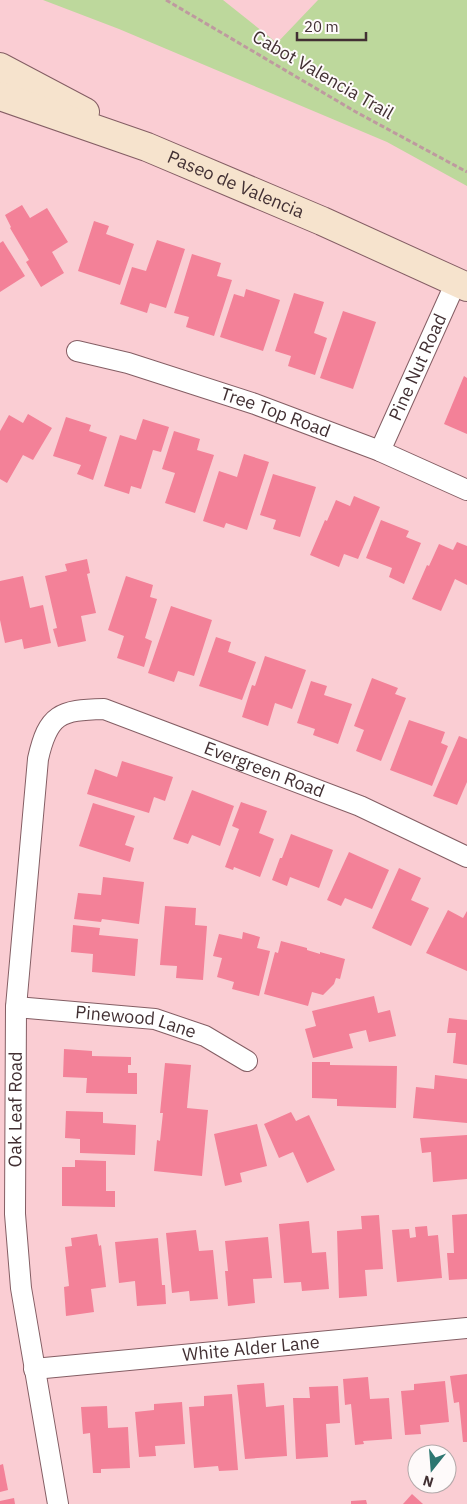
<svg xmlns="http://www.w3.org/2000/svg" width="467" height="1504" font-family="'IBM Plex Sans',sans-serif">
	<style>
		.green { fill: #bdd89c }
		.building { fill: #f38198 }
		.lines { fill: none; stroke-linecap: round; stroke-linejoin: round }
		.minor-casing { stroke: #845e64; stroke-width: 22 }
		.secondary-casing { stroke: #845e64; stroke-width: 30 }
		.path { stroke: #be9a9f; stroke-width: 3; stroke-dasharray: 5 2.5; stroke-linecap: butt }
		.minor { stroke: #fff; stroke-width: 20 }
		.secondary { stroke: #f6e3cd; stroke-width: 28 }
		.labels { text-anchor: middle; stroke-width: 4; stroke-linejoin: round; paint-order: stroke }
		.street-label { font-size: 18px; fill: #423033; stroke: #fefafa }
	</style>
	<rect width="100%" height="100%" fill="#facdd3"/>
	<!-- green -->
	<path class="green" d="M43 0H223L277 43 318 0H467V186L387 142 119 29Z"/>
	<!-- building -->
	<g class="building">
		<path d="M22 205 30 218 47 208 68 242 52 252 64 273 41 287 26 262 29 260 10 228 11 227 5 215Z"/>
		<path d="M94 221 109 226 106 234 134 244 120 285 78 271Z"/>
		<path d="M157 240 185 249 166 308 150 303 147 313 120 304 132 267 146 271Z"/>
		<path d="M3 241 25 276 0 292V243Z"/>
		<path d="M192 254 221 263 217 276 232 280 214 336 186 327 189 317 174 313Z"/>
		<path d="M246 289 280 300 263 351 220 337 234 294 244 297Z"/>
		<path d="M294 293 324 302 314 333 327 338 315 375 288 366 291 356 275 351Z"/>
		<path d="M343 311 376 322 353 389 320 378Z"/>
		<path d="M464 376 467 378V434L444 424Z"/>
		<path d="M28 414 52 428 33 460 23 455 7 483 0 479V431L9 415 23 423Z"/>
		<path d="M66 417 91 425 89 431 107 437 93 480 77 474 81 465 53 456Z"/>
		<path d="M143 419 169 427 161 452 153 450 141 489 131 486 129 494 104 486 120 435 136 440Z"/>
		<path d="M174 431 200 439 197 450 214 455 195 513 165 503 175 473 162 469Z"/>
		<path d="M244 454 269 462 247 530 226 523 224 528 203 521 219 471 237 477Z"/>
		<path d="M273 474 316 487 300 537 273 529 276 520 260 515Z"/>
		<path d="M354 496 380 507 358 559 344 554 339 567 310 555 325 520 327 521 336 500 350 506Z"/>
		<path d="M381 520 409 531 406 537 421 543 404 584 389 577 392 568 366 558Z"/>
		<path d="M457 542 467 546V585L455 579 441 611 412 599 427 565 429 566 439 544 453 550Z"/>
		<path d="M87 559 90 573 87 574 96 613 81 616 86 641 58 647 53 629 57 628 45 576 67 571 65 564Z"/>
		<path d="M23 576 30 608 43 605 51 643 24 649 22 639 5 643 0 620V581Z"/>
		<path d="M126 576 153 585 150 597 157 599 145 638 152 641 144 667 117 658 124 636 108 630Z"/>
		<path d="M171 606 212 620 194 676 178 671 174 682 148 673Z"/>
		<path d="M216 637 231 642 228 652 256 662 242 700 199 686Z"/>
		<path d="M265 656 306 670 292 709 275 703 268 726 242 717 252 685 255 686Z"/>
		<path d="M372 678 398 688 395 694 406 698 381 761 356 751 364 730 354 726Z"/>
		<path d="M311 681 327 686 324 695 352 704 338 744 313 735 315 729 297 723Z"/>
		<path d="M409 720 445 732 441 743 448 746 432 786 390 770Z"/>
		<path d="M459 736 467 739V782L457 805 433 796Z"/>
		<path d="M122 761 173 777 165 801 154 797 149 813 87 794 95 769 117 777Z"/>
		<path d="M192 790 234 806 220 846 192 835 188 844 173 839Z"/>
		<path d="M241 802 267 811 259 833 274 839 260 877 234 867 233 870 225 867 239 829 232 826Z"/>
		<path d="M93 803 135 816 125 845 134 848 130 862 79 846Z"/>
		<path d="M291 834 333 850 319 888 290 877 287 886 272 880 280 858H282Z"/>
		<path d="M349 852 389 870 372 909 345 898 341 906 327 900Z"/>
		<path d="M399 868 421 878 411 900 429 908 411 946 372 928Z"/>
		<path d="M103 877 144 882 139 924 102 919 101 922 74 919 78 893 101 895Z"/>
		<path d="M165 906 196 908 195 925 207 926 203 980 176 978 177 966 160 965Z"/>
		<path d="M448 910 463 918 467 911V971L426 953Z"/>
		<path d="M73 925 100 928 99 935 138 939 135 976 92 972 93 954 71 952Z"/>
		<path d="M243 932 260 937 257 948 270 951 259 996 232 989 234 982 217 977 222 958 213 956 219 934 242 939Z"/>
		<path d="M281 941 307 948V950L320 954V952L345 959 340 979 336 978 334 984 323 995 312 992 308 1006 264 994 275 952 278 953Z"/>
		<path d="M374 996 378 1013 390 1010 396 1036 369 1042 366 1030 349 1034 353 1048 313 1058 305 1029 316 1026 312 1011Z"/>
		<path d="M449 1018 467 1020V1065L453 1063 456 1033H447Z"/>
		<path d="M64 1049 92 1051V1056L131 1057V1065H128V1073H137V1094L86 1093 87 1078 63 1077Z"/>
		<path d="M312 1062H330V1065L397 1066 396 1108 337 1106V1099L312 1098Z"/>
		<path d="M165 1063 191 1065 187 1108 208 1110 202 1176 154 1171 157 1140 160 1141 163 1113H160Z"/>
		<path d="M435 1075 467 1079V1123L413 1118 416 1087 434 1089Z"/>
		<path d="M66 1111 103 1112V1123L136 1125 135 1155 80 1153V1139L65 1138Z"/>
		<path d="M291 1112 296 1121 309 1115 335 1170 307 1183 293 1152 279 1158 264 1124Z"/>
		<path d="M257 1124 267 1166 240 1173 242 1182 225 1186 214 1134Z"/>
		<path d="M467 1135V1179L433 1182 431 1152 422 1153 420 1138Z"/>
		<path d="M75 1160 106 1161V1191H115V1207L62 1206V1167H75Z"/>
		<path d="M467 1214V1279L449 1280 447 1253H454L452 1215Z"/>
		<path d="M379 1215 383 1269 365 1270 367 1296 339 1298 337 1231 362 1229 361 1216Z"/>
		<path d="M309 1221 312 1253 326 1252 329 1289 302 1291 301 1282 284 1283 279 1224Z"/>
		<path d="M427 1226 428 1236 438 1235 442 1278 397 1282 392 1230 409 1229 410 1238 416 1237 415 1227Z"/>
		<path d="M196 1230 199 1251 213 1250 218 1299 190 1301 189 1291 172 1293 166 1233Z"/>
		<path d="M97 1234 99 1246 101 1245 106 1287 91 1289 94 1312 66 1316 64 1287 69 1286 65 1247 72 1246 71 1238Z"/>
		<path d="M268 1237 272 1278 253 1279 255 1303 228 1306 225 1271H228L225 1241Z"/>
		<path d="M158 1238 162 1285H165L166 1304 137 1306 135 1281 119 1283 115 1242Z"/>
		<path d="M467 1374V1442H463L459 1402 454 1403 450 1376Z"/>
		<path d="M368 1377 370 1399 389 1398 392 1439 363 1441 364 1444 355 1445 351 1404 345 1405 343 1379Z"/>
		<path d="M445 1381 449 1422 420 1425 421 1434 405 1435 401 1391 414 1390V1384Z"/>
		<path d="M264 1383 266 1407 284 1405 287 1456 245 1459 237 1385Z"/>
		<path d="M338 1386 340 1423 326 1424 328 1457 296 1459 293 1398H310L309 1387Z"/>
		<path d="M232 1394 238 1470 219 1471 218 1466 194 1468 189 1407 204 1406V1396Z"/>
		<path d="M182 1402 185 1444 155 1446 156 1456 139 1457 135 1412 154 1410V1404Z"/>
		<path d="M107 1406 108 1428 128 1427 130 1468 101 1469V1473H93L90 1433 83 1434 81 1407Z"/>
		<path d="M3 1464 8 1490 0 1492V1465Z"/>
		<path d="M412 1494 423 1504H403Z"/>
		<path d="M14 1498 15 1504H0V1501Z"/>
		<path d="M366 1500 367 1504H351V1501Z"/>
	</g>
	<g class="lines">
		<!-- minor casing -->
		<g class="minor-casing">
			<g id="minor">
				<path id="s1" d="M77 351 128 363 255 404 380 451 467 490"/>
				<path id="s2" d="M380 451 456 282"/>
				<path id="s3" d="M16 1007 155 1019 205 1036 247 1061"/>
				<path id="s4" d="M34 1369 467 1328"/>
				<path id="s5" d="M58 1504 21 1288 15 1214 16 1007 38 759C48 714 60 710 104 709L360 806 467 857"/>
			</g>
		</g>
		<!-- secondary casing -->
		<g class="secondary-casing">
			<g id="secondary">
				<path d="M0 67 85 112"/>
				<path id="s6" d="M0 96 147 147 322 221 467 287"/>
			</g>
		</g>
		<!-- path -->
		<path class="path" d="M166 0 356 112 467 172"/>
		<!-- minor -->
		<use href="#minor" class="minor"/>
		<!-- secondary -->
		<use href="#secondary" class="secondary"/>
	</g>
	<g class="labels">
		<!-- street labels -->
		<g class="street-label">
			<text transform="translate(323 75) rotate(30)" y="6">Cabot Valencia Trail</text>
			<text dy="6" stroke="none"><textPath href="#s6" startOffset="252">Paseo de Valencia</textPath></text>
			<text dy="6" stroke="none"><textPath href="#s2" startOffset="92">Pine Nut Road</textPath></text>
			<text dy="6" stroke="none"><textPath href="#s1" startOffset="208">Tree Top Road</textPath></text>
			<text dy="6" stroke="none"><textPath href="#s5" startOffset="1015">Evergreen Road</textPath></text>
			<text dy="6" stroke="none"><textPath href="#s3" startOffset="121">Pinewood Lane</textPath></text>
			<text dy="6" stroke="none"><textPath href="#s5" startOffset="398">Oak Leaf Road</textPath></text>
			<text dy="6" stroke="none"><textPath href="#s4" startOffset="218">White Alder Lane</textPath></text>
		</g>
	</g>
	<!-- north arrow -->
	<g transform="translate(432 1469) rotate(197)"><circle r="24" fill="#fefafa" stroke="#b3a9aa"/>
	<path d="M0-4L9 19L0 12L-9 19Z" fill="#2d7670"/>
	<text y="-8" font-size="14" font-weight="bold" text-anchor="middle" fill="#423033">N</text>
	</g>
	<!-- scale -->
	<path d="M297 32v8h69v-8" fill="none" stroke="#423033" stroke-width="2.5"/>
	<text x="304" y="32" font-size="15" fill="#423033" stroke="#fefafa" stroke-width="4" paint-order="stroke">20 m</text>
</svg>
